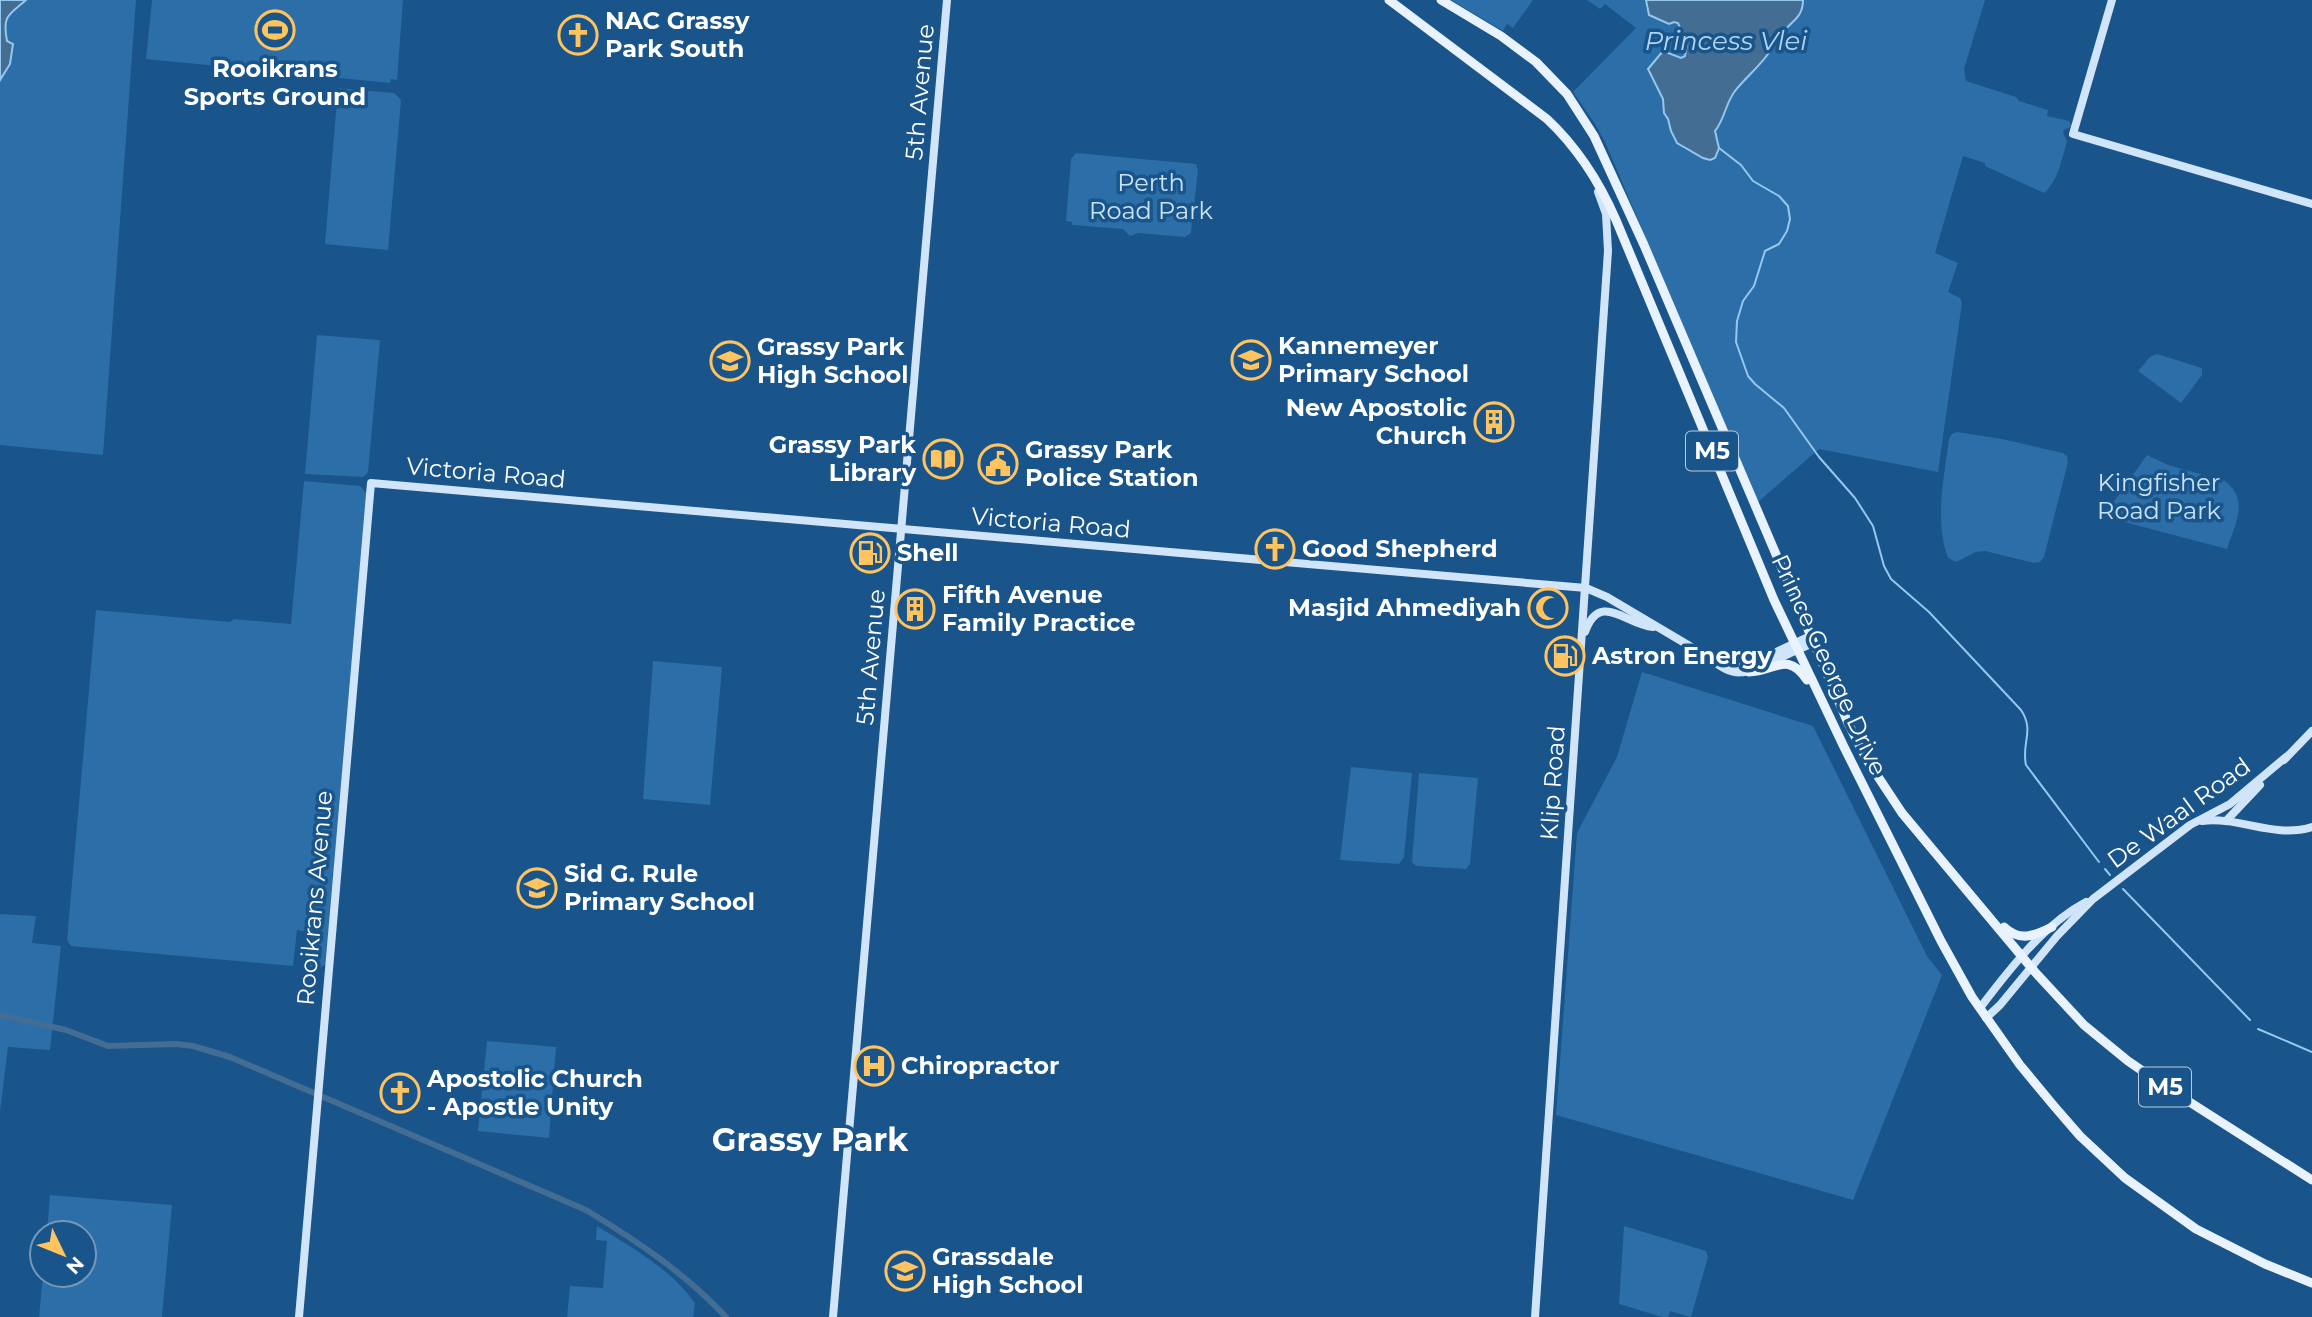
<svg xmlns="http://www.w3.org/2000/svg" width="2312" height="1317" font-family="Montserrat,sans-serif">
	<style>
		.green { fill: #2c6ea8 }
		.water { fill: #446d94; stroke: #96c7ef; stroke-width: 2 }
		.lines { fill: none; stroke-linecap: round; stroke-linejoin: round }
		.stream { stroke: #96c7ef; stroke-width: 2 }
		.canal { stroke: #446d94; stroke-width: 6 }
		.secondary { stroke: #d0e5f9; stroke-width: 8 }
		.primary { stroke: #e9f3ff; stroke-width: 9 }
		.labels { text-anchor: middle; stroke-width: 7; stroke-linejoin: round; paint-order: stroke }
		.shield { fill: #19548a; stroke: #baccdc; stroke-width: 2 }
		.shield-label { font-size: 23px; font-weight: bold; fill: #fff }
		.poi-label { font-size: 24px; font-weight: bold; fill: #fff; stroke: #19548a; text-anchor: start }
		.street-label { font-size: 24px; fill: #fff; stroke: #19548a }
		.park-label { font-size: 24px; fill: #c8e3fa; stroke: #19548a }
		.water-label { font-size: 26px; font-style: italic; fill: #afd4f4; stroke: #19548a }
		.district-label { font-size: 32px; font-weight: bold; fill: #fff; stroke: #19548a }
	</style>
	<rect width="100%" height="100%" fill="#19548a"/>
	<!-- green -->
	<g class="green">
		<path d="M0 0H136L103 455 0 445Z"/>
		<path d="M152 0H403L397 80 391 79 390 83 146 59Z"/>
		<path d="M1451 0H1533L1513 28 1507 24 1503 31Z"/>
		<path d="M1587 0H1646L1647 11 1669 24 1675 22 1678 23 1687 44 1685 56 1681 58 1663 51 1649 69 1663 99 1664 113 1668 119 1673 138 1684 149 1704 158 1719 144 1715 131C1725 119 1725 104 1735 91 1744 78 1758 68 1768 54 1774 47 1778 38 1784 31 1793 20 1803 17 1803 0H1985L1964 69 1966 81 2016 97 2019 101 2048 110 2047 116 2069 121 2072 126 2064 130 2063 133 2067 141C2062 159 2058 181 2044 193L1985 166V163L1963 156 1935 253 1958 263 1948 292 1960 298 1962 303 1938 472 1819 449 1758 502 1605 142 1595 124 1573 92 1636 28 1605 4 1600 9Z"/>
		<path d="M338 88 394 93 401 100 388 250 325 244Z"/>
		<path d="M1076 153 1196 164 1198 170 1191 233 1185 237 1138 233 1130 236 1123 229 1072 225V222L1066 221 1071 159Z"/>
		<path d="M317 335 380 340 368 472 363 477 305 474Z"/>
		<path d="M2157 354 2202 368V375L2181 403 2138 371 2150 357Z"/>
		<path d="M1957 432 2002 439 2063 453 2067 456 2068 462 2044 557 2040 562 2034 563 1985 551 1976 552 1956 562 1948 558C1934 519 1944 479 1949 439L1952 434Z"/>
		<path d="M2147 455 2168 465 2225 481C2250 501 2235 523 2227 549L2105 517 2110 507Z"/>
		<path d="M304 481 360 486 367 494 326 964 320 968 310 967 313 933 297 930 293 966 71 946 67 940 96 610 230 622 234 619 291 624Z"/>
		<path d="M653 661 722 667 710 805 643 799Z"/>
		<path d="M1642 672 1813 726 1927 956 1942 975 1853 1200 1556 1115 1577 833 1617 757Z"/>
		<path d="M1351 767 1412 773 1404 857 1399 864 1340 860Z"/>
		<path d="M1419 773 1478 778 1470 864 1466 869 1416 866 1412 862Z"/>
		<path d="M0 914 36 916 32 943 61 946 50 1050 8 1047 0 1112Z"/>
		<path d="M487 1041 556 1047 549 1138 478 1131Z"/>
		<path d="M50 1195 172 1205 162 1317H39L43 1275H84V1233H47Z"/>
		<path d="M597 1226C631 1247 671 1269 695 1303L693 1317H567L570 1286 603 1288 607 1241 596 1240Z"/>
		<path d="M1624 1226 1706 1251 1708 1257 1691 1317 1670 1311 1668 1317H1662L1619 1304Z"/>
	</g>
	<!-- water -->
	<g class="water">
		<path d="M0 0H26C9 15 2 15 7 41L13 44 10 64 0 80Z"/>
		<path d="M1646 0H1803C1803 17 1793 20 1784 31 1778 38 1774 47 1768 54 1758 68 1745 78 1735 91 1725 104 1725 119 1715 131L1719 148 1715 158 1710 160 1703 158 1677 143 1671 131 1668 119 1664 113 1663 99 1648 69 1663 51 1681 58 1685 56 1687 44 1678 23 1674 22 1669 24 1649 15Z"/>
	</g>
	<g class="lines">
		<!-- stream -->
		<g class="stream">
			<path d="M1719 148 1741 165 1753 181 1779 196 1788 206 1790 219 1787 231 1779 244 1765 251 1754 286 1743 301 1737 321 1736 342 1748 376 1755 384 1784 408 1819 457 1855 498 1873 526 1884 566 1891 579 1929 612 2021 710C2035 731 2021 743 2026 765L2099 862"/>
			<path d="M2105 869 2110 875"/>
			<path d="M2123 889 2250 1020"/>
			<path d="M2258 1029 2312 1052"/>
		</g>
		<!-- canal -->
		<path class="canal" d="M0 1015 66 1030 108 1046 176 1044 193 1046 230 1057 586 1210C637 1241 685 1273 726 1317"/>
		<!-- secondary -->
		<g class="secondary">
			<path d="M2112 0 2073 134 2312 204"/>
			<path d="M1585 632C1600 590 1626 625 1653 627"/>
			<path d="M1713 659 1732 665H1749L1810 636"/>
			<path d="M2284 760 2312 731"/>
			<path d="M2202 821C2239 816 2274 839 2312 827"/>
			<path d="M2226 821 2260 785"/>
			<path d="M1980 1008C2008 971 2044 924 2086 902"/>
			<path d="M1986 1018 2000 1005 2057 936 2093 899 2190 825 2230 804 2286 757"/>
			<path d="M299 1317 371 483 1586 588 1607 597 1710 658C1733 679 1746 674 1772 662 1785 655 1799 649 1813 643"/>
			<path d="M833 1317 947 0"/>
			<path d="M1535 1317 1608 251 1606 214 1598 192"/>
		</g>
		<!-- primary -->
		<g class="primary">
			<path d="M1389 0 1547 119C1578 148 1599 181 1616 220L1774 600 1844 747 1941 941 1972 997 2020 1065 2054 1106 2080 1136 2125 1178 2196 1229 2265 1264 2312 1283"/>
			<path d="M1441 0 1501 36 1536 62 1567 94 1594 136 1644 245 1848 723 1867 760 1902 813 2035 972 2084 1025 2128 1061 2166 1087 2312 1180"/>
			<path d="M1749 672C1774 672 1787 650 1807 680"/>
			<path d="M2004 927C2020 942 2034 936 2052 927"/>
		</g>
	</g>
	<!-- icons -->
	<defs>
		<g id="stadium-ring" transform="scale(2.0125)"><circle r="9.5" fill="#19548a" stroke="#ffc35f" stroke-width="1.5"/><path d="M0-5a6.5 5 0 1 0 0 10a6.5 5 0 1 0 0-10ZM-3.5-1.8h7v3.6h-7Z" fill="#ffc35f"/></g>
		<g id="church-ring" transform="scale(2.0125)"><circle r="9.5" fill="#19548a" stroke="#ffc35f" stroke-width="1.5"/><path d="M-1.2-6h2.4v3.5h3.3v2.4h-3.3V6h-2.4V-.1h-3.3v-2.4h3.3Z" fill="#ffc35f"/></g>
		<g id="school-ring" transform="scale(2.0125)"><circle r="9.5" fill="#19548a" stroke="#ffc35f" stroke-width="1.5"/><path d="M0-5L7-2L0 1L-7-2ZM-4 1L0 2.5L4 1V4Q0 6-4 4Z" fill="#ffc35f"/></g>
		<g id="building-ring" transform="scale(2.0125)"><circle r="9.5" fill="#19548a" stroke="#ffc35f" stroke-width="1.5"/><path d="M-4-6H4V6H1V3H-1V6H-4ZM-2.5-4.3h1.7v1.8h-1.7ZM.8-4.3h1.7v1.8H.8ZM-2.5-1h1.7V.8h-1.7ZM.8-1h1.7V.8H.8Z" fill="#ffc35f"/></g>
		<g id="library-ring" transform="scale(2.0125)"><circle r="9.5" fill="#19548a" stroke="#ffc35f" stroke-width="1.5"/><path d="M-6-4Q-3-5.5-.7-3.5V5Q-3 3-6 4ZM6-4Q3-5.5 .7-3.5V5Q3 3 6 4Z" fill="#ffc35f"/></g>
		<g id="civic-ring" transform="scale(2.0125)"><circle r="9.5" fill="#19548a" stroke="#ffc35f" stroke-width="1.5"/><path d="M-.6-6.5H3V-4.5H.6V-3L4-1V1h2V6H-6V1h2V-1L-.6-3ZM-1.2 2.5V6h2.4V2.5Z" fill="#ffc35f"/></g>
		<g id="fuel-ring" transform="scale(2.0125)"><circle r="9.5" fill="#19548a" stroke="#ffc35f" stroke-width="1.5"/><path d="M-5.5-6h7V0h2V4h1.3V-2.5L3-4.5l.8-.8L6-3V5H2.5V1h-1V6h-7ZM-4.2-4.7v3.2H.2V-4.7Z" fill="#ffc35f"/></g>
		<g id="mosque-ring" transform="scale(2.0125)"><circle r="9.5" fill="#19548a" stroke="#ffc35f" stroke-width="1.5"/><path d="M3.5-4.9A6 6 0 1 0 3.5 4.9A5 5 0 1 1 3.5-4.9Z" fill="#ffc35f"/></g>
		<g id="hospital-ring" transform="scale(2.0125)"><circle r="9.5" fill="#19548a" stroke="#ffc35f" stroke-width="1.5"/><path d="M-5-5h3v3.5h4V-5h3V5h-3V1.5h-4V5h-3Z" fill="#ffc35f"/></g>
	</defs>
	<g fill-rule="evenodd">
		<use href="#stadium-ring" x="275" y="30"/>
		<use href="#church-ring" x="578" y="35"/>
		<use href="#school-ring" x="1251" y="360"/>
		<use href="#school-ring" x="730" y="361"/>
		<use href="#building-ring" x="1494" y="422"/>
		<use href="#library-ring" x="943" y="459"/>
		<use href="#civic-ring" x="998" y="464"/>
		<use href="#church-ring" x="1275" y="549"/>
		<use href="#fuel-ring" x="870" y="553"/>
		<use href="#mosque-ring" x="1548" y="608"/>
		<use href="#building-ring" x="915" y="609"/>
		<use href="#fuel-ring" x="1565" y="656"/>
		<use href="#school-ring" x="537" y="888"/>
		<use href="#hospital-ring" x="874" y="1066"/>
		<use href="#church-ring" x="400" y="1093"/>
		<use href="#school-ring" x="905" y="1271"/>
	</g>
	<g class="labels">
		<!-- shield labels -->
		<g class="shield">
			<rect x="1686" y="431.5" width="52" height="39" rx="5"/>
			<rect x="2139" y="1067.5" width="52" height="39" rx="5"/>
		</g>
		<g class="shield-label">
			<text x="1712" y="459">M5</text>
			<text x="2165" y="1095">M5</text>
		</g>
		<!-- poi labels -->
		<g class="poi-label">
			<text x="605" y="29">NAC Grassy<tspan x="605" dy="28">Park South</tspan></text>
			<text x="275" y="77" text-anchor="middle">Rooikrans<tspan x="275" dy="28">Sports Ground</tspan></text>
			<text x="1278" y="354">Kannemeyer<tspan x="1278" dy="28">Primary School</tspan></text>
			<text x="757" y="355">Grassy Park<tspan x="757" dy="28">High School</tspan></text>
			<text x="1467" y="416" text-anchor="end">New Apostolic<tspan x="1467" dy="28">Church</tspan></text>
			<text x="916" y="453" text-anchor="end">Grassy Park<tspan x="916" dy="28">Library</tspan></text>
			<text x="1025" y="458">Grassy Park<tspan x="1025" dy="28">Police Station</tspan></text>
			<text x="1302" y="557">Good Shepherd</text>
			<text x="897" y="561">Shell</text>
			<text x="942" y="603">Fifth Avenue<tspan x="942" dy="28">Family Practice</tspan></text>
			<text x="1521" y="616" text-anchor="end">Masjid Ahmediyah</text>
			<text x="1592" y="664">Astron Energy</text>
			<text x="564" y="882">Sid G. Rule<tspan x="564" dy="28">Primary School</tspan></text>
			<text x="901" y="1074">Chiropractor</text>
			<text x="427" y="1087">Apostolic Church<tspan x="427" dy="28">- Apostle Unity</tspan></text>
			<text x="932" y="1265">Grassdale<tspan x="932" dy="28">High School</tspan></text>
		</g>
		<!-- street labels -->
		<g class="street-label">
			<text transform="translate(920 92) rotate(-85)" y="8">5th Avenue</text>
			<text transform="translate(486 473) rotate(5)" y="8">Victoria Road</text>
			<text transform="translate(1051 523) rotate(5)" y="8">Victoria Road</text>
			<text transform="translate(871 657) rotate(-85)" y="8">5th Avenue</text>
			<text transform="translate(1829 665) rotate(65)" y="8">Prince George Drive</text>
			<text transform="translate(1553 783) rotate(-86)" y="8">Klip Road</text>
			<text transform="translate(2179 813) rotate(-36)" y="8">De Waal Road</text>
			<text transform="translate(315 898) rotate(-85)" y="8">Rooikrans Avenue</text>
		</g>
		<!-- park labels -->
		<g class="park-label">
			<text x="1151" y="191">Perth<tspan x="1151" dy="28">Road Park</tspan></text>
			<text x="2159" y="491">Kingfisher<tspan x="2159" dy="28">Road Park</tspan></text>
		</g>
		<!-- water labels -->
		<g class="water-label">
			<text x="1726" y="50">Princess Vlei</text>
		</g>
		<!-- district labels -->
		<g class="district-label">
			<text x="810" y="1151">Grassy Park</text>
		</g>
	</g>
	<!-- north arrow -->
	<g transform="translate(63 1254) rotate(133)"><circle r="33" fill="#19548a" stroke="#7598b9" stroke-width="2"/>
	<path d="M0-5L12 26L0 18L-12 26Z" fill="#ffc35f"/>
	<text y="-10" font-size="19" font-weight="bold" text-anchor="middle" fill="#ffffff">N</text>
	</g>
</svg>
